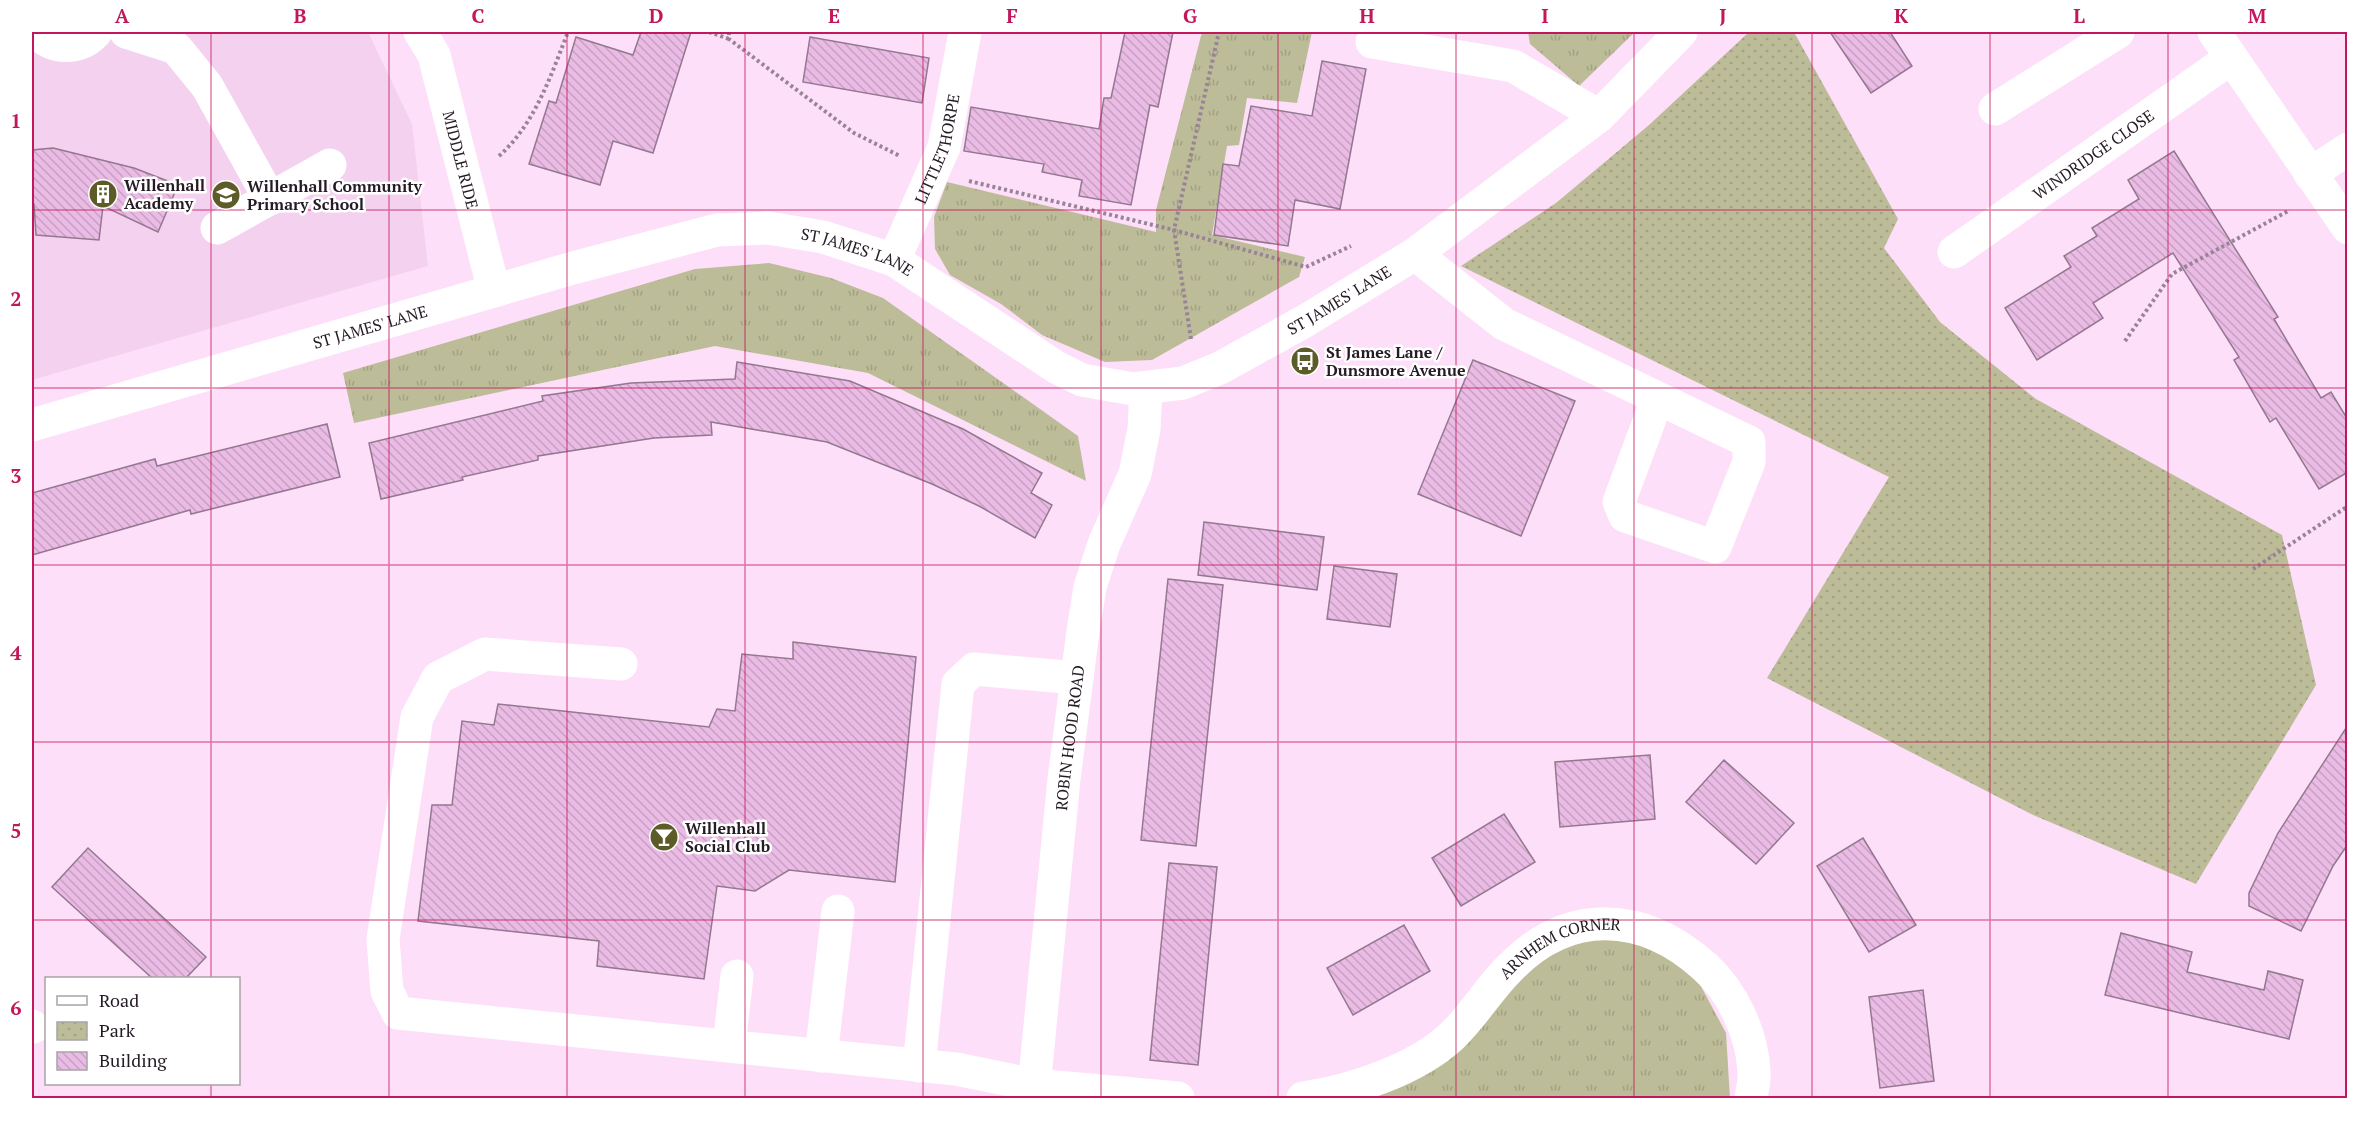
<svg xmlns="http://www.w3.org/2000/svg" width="2379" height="1130" font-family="'PT Serif',serif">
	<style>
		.built { fill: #f5d1f0 }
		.grass { fill: url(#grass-tufts) }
		.park { fill: url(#park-dots) }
		.building { fill: url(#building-back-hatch); stroke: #937890; stroke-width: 1.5 }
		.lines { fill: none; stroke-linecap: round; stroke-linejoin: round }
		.path { stroke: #998497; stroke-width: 4; stroke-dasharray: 3 3; stroke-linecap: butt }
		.minor { stroke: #fff; stroke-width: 33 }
		.grid { fill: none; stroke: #c2185b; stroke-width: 1.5; stroke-opacity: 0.55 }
		.labels { text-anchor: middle; stroke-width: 5; stroke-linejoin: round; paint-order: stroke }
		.street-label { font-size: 16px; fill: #251b24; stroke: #fff }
		.poi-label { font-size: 16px; font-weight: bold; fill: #251b24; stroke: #fff; text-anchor: start }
		.neatline { fill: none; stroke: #c2185b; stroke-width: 2 }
		.grid-label { font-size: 20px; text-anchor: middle; font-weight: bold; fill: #c2185b }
	</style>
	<defs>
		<pattern id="grass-tufts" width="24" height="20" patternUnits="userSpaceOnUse" patternTransform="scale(1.5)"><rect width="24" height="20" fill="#bdbc98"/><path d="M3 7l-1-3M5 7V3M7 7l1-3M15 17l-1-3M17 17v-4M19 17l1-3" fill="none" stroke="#a2a183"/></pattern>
		<pattern id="park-dots" width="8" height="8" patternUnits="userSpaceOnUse" patternTransform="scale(1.5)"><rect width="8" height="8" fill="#bdbc98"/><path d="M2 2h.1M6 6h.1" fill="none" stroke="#a2a183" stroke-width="1.8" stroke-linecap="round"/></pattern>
		<pattern id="building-back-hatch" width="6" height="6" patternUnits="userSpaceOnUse" patternTransform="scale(1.5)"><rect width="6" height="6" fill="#eabbe4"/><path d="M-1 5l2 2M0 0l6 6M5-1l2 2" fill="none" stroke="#c9a0c3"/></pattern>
	</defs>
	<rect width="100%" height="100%" fill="#fddff9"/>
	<!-- built -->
	<path class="built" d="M32 32H368L412 124 428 266 32 380Z"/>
	<!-- grass -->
	<g class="grass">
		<path d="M1202 32H1312L1297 103 1247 98 1239 145 1227 146 1212 235 1305 257 1299 277 1152 360 1105 362 1042 335 1001 304 950 275 935 249 934 217 947 182 1156 232V210Z"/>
		<path d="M1528 32H1635L1579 86 1530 44Z"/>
		<path d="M769 263 831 278 883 298 1078 436 1086 481 868 373 715 346 354 423 343 373 695 269Z"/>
		<path d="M1628 936 1666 951 1696 977 1726 1033 1730 1098H1365L1546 950 1575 938Z"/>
	</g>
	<!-- park -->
	<path class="park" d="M1749 32H1794L1898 219 1884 248 1940 322 2036 399 2282 535 2316 685 2196 884 2031 814 1767 678 1889 477 1461 266 1556 203 1649 125Z"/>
	<!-- building -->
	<g class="building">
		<path d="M641 32H691L653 153 613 141 600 185 529 164 549 101 556 103 576 37 633 55Z"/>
		<path d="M1125 32H1173L1158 107 1150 105 1131 205 1079 196 1082 180 1042 172 1044 164 964 151 971 107 1099 129 1104 98H1111Z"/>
		<path d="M1830 32H1890L1912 66 1871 93Z"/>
		<path d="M810 37 929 58 922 103 803 82Z"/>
		<path d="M1322 61 1366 69 1340 209 1295 200 1288 246 1214 235 1223 164 1239 166 1251 106 1312 116Z"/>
		<path d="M53 148 134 168 178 185 158 232 103 206 99 240 36 235 34 204H32V150Z"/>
		<path d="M2174 151 2278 317 2274 319 2321 398 2331 392 2348 420V472L2319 489 2276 418 2270 422 2234 360 2239 357 2173 253 2093 303 2103 318 2037 360 2005 308 2071 267 2064 256 2097 236 2092 228 2139 199 2128 180Z"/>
		<path d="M1473 360 1575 401 1521 536 1418 494Z"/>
		<path d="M737 362 850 381 963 429 1042 473 1031 493 1052 505 1035 538 979 506 932 484 827 442 711 422 712 435 654 438 538 456V460L462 477 463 480 381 499 369 443 543 401 542 396 631 383 735 379Z"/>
		<path d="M327 424 340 477 191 514 190 510 32 555V493L155 459 157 466Z"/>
		<path d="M1204 522 1324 537 1317 590 1198 575Z"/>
		<path d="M1334 566 1397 574 1390 627 1327 619Z"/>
		<path d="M1168 579 1223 585 1196 846 1141 840Z"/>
		<path d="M793 642 916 657 895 882 789 870 755 891 717 886 704 979 597 966 599 941 418 921 432 805H452L462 721 494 725 498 704 709 727 717 709 735 711 742 654 793 659Z"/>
		<path d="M2348 725V844L2333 866 2301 931 2249 906V893L2278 833Z"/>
		<path d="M1650 755 1655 819 1560 827 1555 762Z"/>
		<path d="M1724 760 1794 823 1756 864 1686 802Z"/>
		<path d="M1504 814 1535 862 1461 906 1432 858Z"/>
		<path d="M1863 838 1916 925 1869 952 1817 866Z"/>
		<path d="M88 848 206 957 186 978H152L52 887Z"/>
		<path d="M1169 863 1217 867 1198 1065 1150 1060Z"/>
		<path d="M1404 925 1430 971 1353 1015 1327 968Z"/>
		<path d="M2121 933 2192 952 2187 972 2264 990 2268 971 2303 980 2289 1039 2105 995Z"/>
		<path d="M1923 990 1934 1081 1880 1088 1869 997Z"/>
	</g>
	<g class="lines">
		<!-- path -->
		<g class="path">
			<path d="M709 32 729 39"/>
			<path d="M729 32V39L854 133 900 156"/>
			<path d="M499 156C535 124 551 75 568 32"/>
			<path d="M969 181 1174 230 1306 267 1351 246"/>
			<path d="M1191 339 1174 230 1219 32"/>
			<path d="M2125 341 2172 274 2290 210"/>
			<path d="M2253 569 2348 506"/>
		</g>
		<!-- minor -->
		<g class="minor">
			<path d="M37 32C52 50 80 50 96 32"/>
			<path d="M126 32 176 48 207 86 270 199"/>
			<path id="s1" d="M420 32 434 55 494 291"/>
			<path d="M2214 32 2348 228"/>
			<path d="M1372 42 1513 66 1599 116"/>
			<path d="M1995 109 2118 32"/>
			<path d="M2310 174 2348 149"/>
			<path d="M217 228 330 165"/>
			<path id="s2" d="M1954 252 2231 58"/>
			<path d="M1415 254 1504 324 1749 442V462L1715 547 1625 516 1619 502 1654 408 1651 396"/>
			<path id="s3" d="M894 260 944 147 965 32"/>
			<path id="s4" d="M32 425 573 268 717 230 768 228 823 237 894 260 1056 367 1082 380 1133 389 1183 383 1220 368 1305 321 1415 254 1599 116 1681 32"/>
			<path d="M621 664 485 654 438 678 417 717 383 939 387 991 398 1013 956 1069 1034 1085 1178 1098"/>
			<path d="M32 1026 33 1027"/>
			<path d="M729 1045 737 976"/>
			<path d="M821 1056 838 911"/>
			<path d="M919 1066 958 684 974 669 1077 678"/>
			<path id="s5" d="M1033 1098 1064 779 1083 631 1090 587 1104 544 1135 474 1144 429 1146 388"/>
			<path id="s6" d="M1303 1098C1351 1091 1416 1070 1452 1036 1473 1016 1488 990 1508 970 1568 907 1643 911 1705 967 1733 992 1752 1034 1754 1071 1755 1080 1752 1090 1751 1098"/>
		</g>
	</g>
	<!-- grid -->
	<path class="grid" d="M211 32V978M389 32V1098M567 32V1098M745 32V1098M923 32V1098M1101 32V1098M1278 32V1098M1456 32V1098M1634 32V1098M1812 32V1098M1990 32V1098M2168 32V1098M32 210H2348M32 388H2348M32 565H2348M32 742H2348M32 920H2348M211 1084V1098"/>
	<!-- icons -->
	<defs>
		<g id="building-disc" transform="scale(1.5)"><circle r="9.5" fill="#5d5b27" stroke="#fff"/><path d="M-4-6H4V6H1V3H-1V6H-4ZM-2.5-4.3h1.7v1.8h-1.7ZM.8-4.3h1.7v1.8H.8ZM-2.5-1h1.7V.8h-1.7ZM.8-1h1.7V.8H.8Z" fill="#fff"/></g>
		<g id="school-disc" transform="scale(1.5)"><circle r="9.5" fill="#5d5b27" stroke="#fff"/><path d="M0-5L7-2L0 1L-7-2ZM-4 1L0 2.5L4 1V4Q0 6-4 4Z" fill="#fff"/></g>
		<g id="bus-disc" transform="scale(1.5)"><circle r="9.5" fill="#5d5b27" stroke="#fff"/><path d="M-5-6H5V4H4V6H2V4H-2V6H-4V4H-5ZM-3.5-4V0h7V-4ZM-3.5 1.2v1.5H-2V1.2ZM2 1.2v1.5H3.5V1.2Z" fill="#fff"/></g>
		<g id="bar-disc" transform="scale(1.5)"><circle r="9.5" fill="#5d5b27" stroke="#fff"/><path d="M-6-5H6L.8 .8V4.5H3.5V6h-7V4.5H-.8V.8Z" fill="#fff"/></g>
	</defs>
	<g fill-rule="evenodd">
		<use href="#building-disc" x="103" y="194"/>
		<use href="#school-disc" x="226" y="195"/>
		<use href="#bus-disc" x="1305" y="361"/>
		<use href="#bar-disc" x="664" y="837"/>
	</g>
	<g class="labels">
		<!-- street labels -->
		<g class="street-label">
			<text dy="6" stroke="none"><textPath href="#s3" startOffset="120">LITTLETHORPE</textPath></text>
			<text dy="6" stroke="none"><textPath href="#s2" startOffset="170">WINDRIDGE CLOSE</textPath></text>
			<text dy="6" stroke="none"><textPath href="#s1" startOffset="135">MIDDLE RIDE</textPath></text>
			<text dy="6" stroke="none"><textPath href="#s4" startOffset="856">ST JAMES' LANE</textPath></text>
			<text dy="6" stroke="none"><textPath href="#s4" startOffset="1396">ST JAMES' LANE</textPath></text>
			<text dy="6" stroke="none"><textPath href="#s4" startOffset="352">ST JAMES' LANE</textPath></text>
			<text dy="6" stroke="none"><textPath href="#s5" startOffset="362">ROBIN HOOD ROAD</textPath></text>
			<text dy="6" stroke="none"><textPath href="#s6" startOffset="309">ARNHEM CORNER</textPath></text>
		</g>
		<!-- poi labels -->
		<g class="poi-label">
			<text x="124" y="191">Willenhall<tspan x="124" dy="18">Academy</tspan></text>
			<text x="247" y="192">Willenhall Community<tspan x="247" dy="18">Primary School</tspan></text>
			<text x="1326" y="358">St James Lane /<tspan x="1326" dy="18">Dunsmore Avenue</tspan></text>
			<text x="685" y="834">Willenhall<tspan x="685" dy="18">Social Club</tspan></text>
		</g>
	</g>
	<!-- border -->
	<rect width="2379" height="1130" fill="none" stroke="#ffffff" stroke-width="66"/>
	<!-- legend -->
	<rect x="45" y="977" width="195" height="108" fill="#ffffff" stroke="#a8a4a7" stroke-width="1.5"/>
	<rect x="57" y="996" width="30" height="9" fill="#ffffff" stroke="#a8a4a7" stroke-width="1.5"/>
	<text x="99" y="1007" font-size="18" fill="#251b24">Road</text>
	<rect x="57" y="1022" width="30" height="18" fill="url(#park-dots)" stroke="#a8a4a7" stroke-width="1.5"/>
	<text x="99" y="1037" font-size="18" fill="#251b24">Park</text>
	<rect x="57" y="1052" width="30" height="18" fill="url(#building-back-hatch)" stroke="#a8a4a7" stroke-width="1.5"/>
	<text x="99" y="1067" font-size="18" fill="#251b24">Building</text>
	<rect x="33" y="33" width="2313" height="1064" class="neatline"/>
	<g class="grid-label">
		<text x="122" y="23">A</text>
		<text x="300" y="23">B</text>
		<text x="478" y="23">C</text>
		<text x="656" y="23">D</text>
		<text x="834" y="23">E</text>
		<text x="1012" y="23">F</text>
		<text x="1190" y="23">G</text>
		<text x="1367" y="23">H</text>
		<text x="1545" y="23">I</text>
		<text x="1723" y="23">J</text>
		<text x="1901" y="23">K</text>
		<text x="2079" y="23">L</text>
		<text x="2257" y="23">M</text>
		<text x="16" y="128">1</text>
		<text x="16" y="306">2</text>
		<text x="16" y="483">3</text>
		<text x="16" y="660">4</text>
		<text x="16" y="838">5</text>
		<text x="16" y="1015">6</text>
	</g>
</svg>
